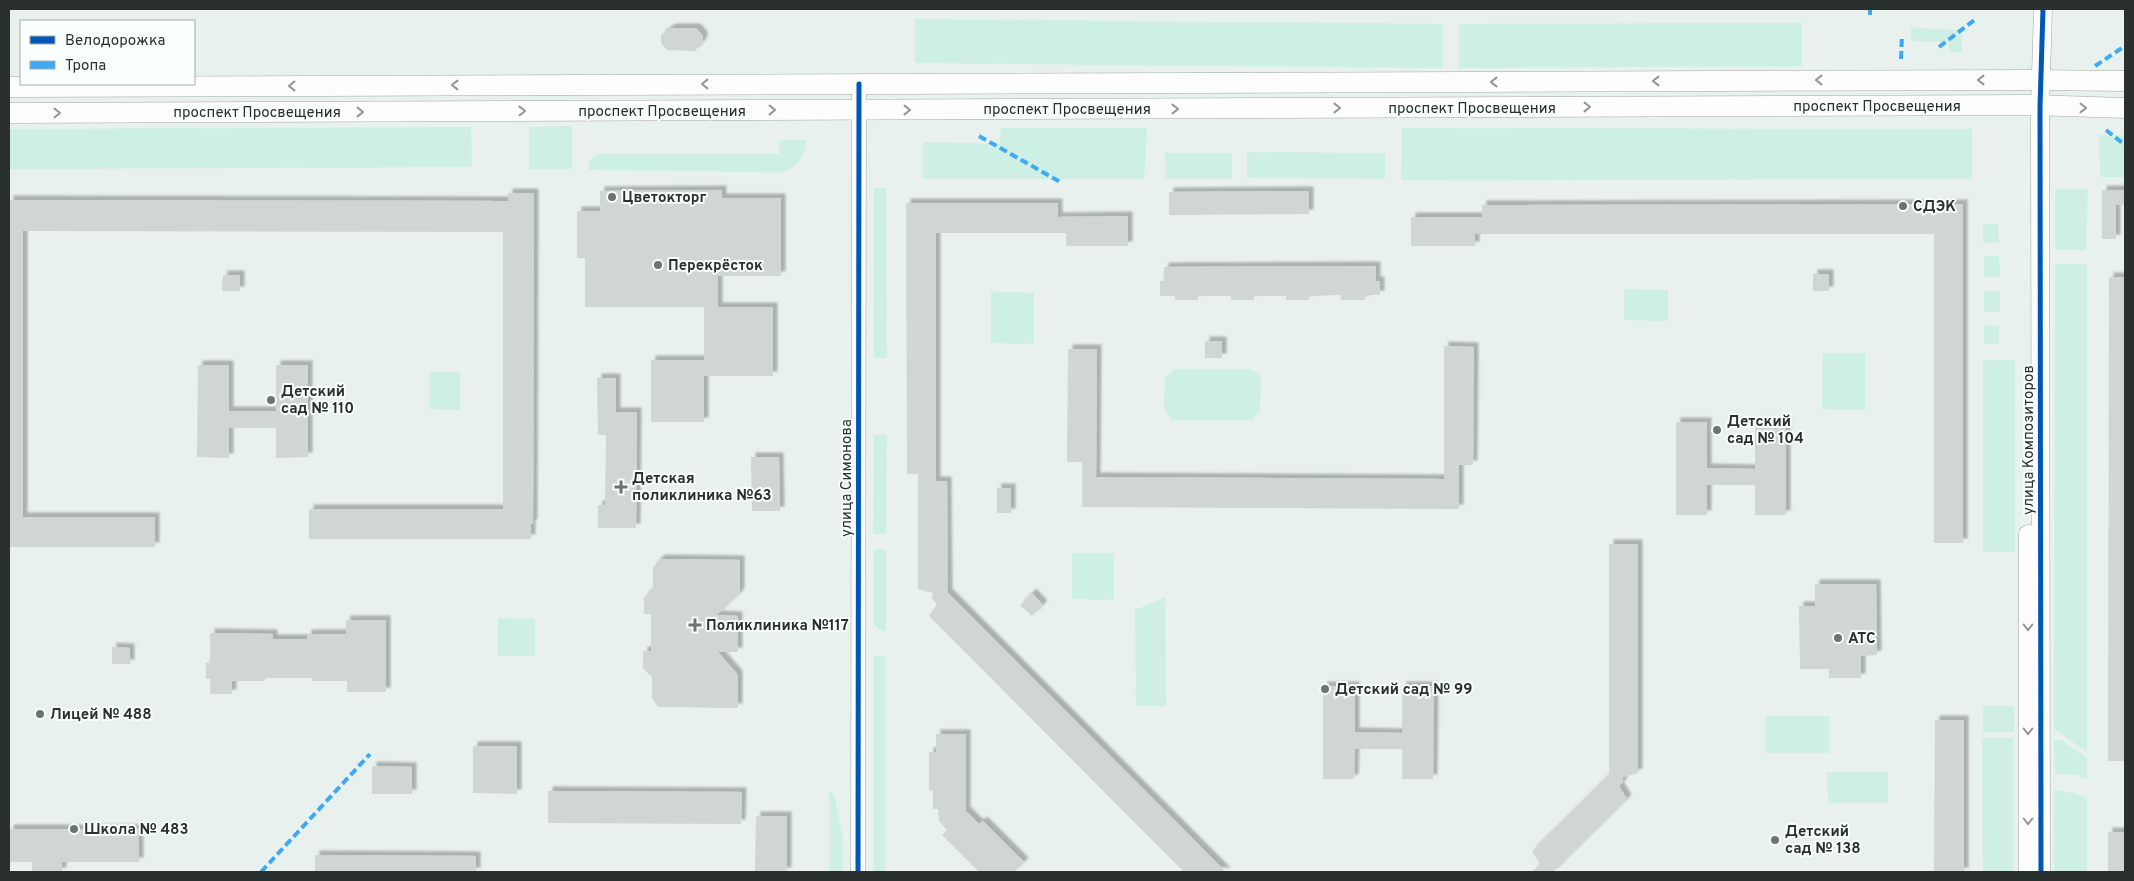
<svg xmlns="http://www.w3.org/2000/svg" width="2134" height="881" font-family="Overpass,sans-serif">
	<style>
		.green { fill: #ceefe3 }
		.building { fill: #cfd6d3; filter: url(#shadow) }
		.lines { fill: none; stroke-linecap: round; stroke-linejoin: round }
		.minor-casing { stroke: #a2a8a6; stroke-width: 15 }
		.tertiary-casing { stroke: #a2a8a6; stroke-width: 19 }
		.secondary-casing { stroke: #a2a8a6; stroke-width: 21 }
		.minor { stroke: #fcfdfc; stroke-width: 14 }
		.tertiary { stroke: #fcfdfc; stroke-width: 18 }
		.secondary { stroke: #fcfdfc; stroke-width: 20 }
		.quiet { stroke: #3fa9f5; stroke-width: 4; stroke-dasharray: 8 4; stroke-linecap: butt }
		.cycleway-casing { stroke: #f8fffc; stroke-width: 8 }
		.cycleway { stroke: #0057b8; stroke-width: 5 }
		.oneway { stroke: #939695 }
		.poi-dot { fill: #6c7471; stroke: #f8fffc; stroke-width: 2 }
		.labels { text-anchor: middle; stroke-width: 4; stroke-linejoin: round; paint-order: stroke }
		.street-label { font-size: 15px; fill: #2a302e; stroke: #f8fffc }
		.poi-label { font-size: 15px; font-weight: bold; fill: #2a302e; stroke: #f8fffc; text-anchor: start }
	</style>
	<defs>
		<filter id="shadow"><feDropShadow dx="4.5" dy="-4.5" stdDeviation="1" flood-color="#0004"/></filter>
	</defs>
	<rect width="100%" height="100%" fill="#e8f1ed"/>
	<!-- green -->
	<g class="green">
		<path d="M915 19 1443 24V68L915 63Z"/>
		<path d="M1802 23V66L1459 68V24Z"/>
		<path d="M1911 28 1962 30V52H1949V42L1911 41Z"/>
		<path d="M572 126V169H529V127Z"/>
		<path d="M471 127 472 167 9 169V129Z"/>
		<path d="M1001 128H1147L1144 179H923V142L999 144Z"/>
		<path d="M1402 128 1972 129V179L1401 180Z"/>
		<path d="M2099 135H2125V177H2100Z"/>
		<path d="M780 140H806C804 159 800 165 782 172L589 170V162L598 154H779Z"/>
		<path d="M1247 152 1385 153V179L1247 178Z"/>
		<rect x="1165" y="153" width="67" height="26"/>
		<path d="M874 188H886L887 358H874Z"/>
		<path d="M2055 189H2088L2086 250H2055Z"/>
		<path d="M1983 224H1998L1999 243H1983Z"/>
		<path d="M1984 256H1999L2000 277H1984Z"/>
		<path d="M2055 264H2087V752L2054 729Z"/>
		<path d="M1624 289 1668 290V321L1624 320Z"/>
		<rect x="1984" y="291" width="16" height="21"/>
		<path d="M991 292 1034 293V344L991 343Z"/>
		<path d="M1984 325 1999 326V344H1984Z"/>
		<path d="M1823 353H1865V410L1822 409Z"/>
		<rect x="1983" y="360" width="32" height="192"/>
		<path d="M1174 369H1250L1261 377 1260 411 1252 420H1172L1164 410 1165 378Z"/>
		<path d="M429 372H460V410L429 409Z"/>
		<path d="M874 435H887L886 534H873Z"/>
		<path d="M874 550H886V632L880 630 874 624Z"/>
		<path d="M1072 553H1114V600L1072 599Z"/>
		<path d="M1165 597 1166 706H1136L1135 610Z"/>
		<path d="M498 618 535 619V656H498Z"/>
		<rect x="874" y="656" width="11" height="216"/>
		<rect x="1983" y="706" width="31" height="26"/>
		<rect x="1765" y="716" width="64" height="37"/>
		<path d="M1982 738H2013V872H1983Z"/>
		<path d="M2054 740H2061L2087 758V779L2077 775 2055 774Z"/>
		<path d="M1827 772H1888V803H1828Z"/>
		<path d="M2054 790 2075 793 2087 798V872H2054Z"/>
		<path d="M829 793H834L843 840V872H829Z"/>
	</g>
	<!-- building -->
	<g class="building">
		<path d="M671 28H696L703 36V41L695 51 667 50 661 43V35Z"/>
		<path d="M722 190V198H781V276H718V307H773V376H704V422H651V360H704V307H585V258H577V211H600V191Z"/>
		<path d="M2102 190H2125V205H2116V239H2102Z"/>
		<path d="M1309 191V214L1169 215V192Z"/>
		<path d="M508 193H534L533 524H531V539H309V509H503V232L23 231V517H155V547H9V200L508 201Z"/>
		<path d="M906 203H1058V217L1128 216V246H1066V233H936V481H947L948 593 1226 872H1184L929 616 937 604 932 599 933 593 918 589V474H907Z"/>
		<path d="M1963 204V543H1934V234H1475V246H1411V217H1482V205Z"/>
		<path d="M1376 266V281H1380V295H1365V300H1341V295L1309 296V300H1286V296H1254V300H1231V296H1198V300H1175V296H1160V281H1164V267Z"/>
		<rect x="1813" y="274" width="16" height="17"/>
		<path d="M223 275H240V291H222Z"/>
		<path d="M2109 277H2125V761H2108Z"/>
		<rect x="1205" y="341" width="17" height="17"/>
		<path d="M1444 346 1474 347 1473 465H1459V509L1082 507V462H1067L1068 349H1097L1096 477 1444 479Z"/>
		<path d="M198 365H229V411H276V365H308V457L276 458V428H229V458L197 457Z"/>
		<path d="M597 378H616V412H637L636 528H598V505H605L606 435H598Z"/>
		<path d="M1676 422H1707V468L1755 469V422H1786V515H1755V485H1707V515H1676Z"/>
		<path d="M751 457H779L780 511H752Z"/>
		<rect x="997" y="488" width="14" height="25"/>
		<path d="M1609 544H1638V773L1623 777V782L1619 786 1627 799 1553 872H1532L1540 864 1532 851 1609 775Z"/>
		<path d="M660 559 740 560V593L717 615 738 616V652H718L738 675V708L658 707 652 698V677L643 668V651H651V614H644V597L653 589V567Z"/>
		<path d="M1815 584H1876L1877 655 1861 656V678H1829V669H1800L1799 606H1815Z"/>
		<path d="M1032 593 1043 605 1032 616 1020 605Z"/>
		<path d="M346 620H386V692H347V681H312V678H265V681H232V694H210V679H206V663H210V633L273 634V639H307V634H346Z"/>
		<path d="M112 647 130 648V664H112Z"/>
		<path d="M1323 686H1355V732L1402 733V686H1434L1433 779H1402V749H1355L1354 779H1323Z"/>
		<path d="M1935 720H1964V872H1934Z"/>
		<path d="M936 734H966V811L979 824 983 821 1024 862 1014 872H979L942 835 947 830 939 821 938 809H933V790L929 791V752H936Z"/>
		<path d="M473 746H517V794L473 793Z"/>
		<path d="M372 766 412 767V794H372Z"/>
		<path d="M548 791 742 792 741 824 548 823Z"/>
		<path d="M756 816H787V872H755Z"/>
		<path d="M9 829H139V862H62V872H32V862H9Z"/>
		<rect x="2108" y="832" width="17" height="40"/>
		<path d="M315 855 476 856V872H315Z"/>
	</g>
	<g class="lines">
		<!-- minor casing -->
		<g class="minor-casing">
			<path id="minor" d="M858 872 859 84"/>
		</g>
		<!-- tertiary casing -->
		<g class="tertiary-casing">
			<g id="tertiary">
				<path d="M2028 872V534"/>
				<path d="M2041 872 2040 107 2043 9"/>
			</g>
		</g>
		<!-- secondary casing -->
		<g class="secondary-casing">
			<g id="secondary">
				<path d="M9 87 2030 80 2125 81"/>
				<path d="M9 113 2030 105 2125 108"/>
			</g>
		</g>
		<!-- minor -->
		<use href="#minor" class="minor"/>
		<!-- tertiary -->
		<use href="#tertiary" class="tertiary"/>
		<!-- secondary -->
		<use href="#secondary" class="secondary"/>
		<!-- quiet -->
		<g class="quiet">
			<path d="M1870 9V15"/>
			<path d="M1939 47 1977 18"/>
			<path d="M1901 59 1902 35"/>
			<path d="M2095 66 2125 46"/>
			<path d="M2106 130 2125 145"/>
			<path d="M979 136 1062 183"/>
			<path d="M261 872 370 754"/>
		</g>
		<!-- cycleway casing -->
		<g class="cycleway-casing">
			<g id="cycleway">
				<path d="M858 872 859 84"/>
				<path d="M2041 872 2040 107 2043 9"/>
			</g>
		</g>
		<!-- cycleway -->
		<use href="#cycleway" class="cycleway"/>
	</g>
	<!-- one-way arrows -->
	<defs><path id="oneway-chevron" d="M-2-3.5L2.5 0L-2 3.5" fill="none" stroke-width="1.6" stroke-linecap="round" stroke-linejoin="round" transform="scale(1.25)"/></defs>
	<g class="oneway">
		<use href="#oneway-chevron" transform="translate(1819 80) rotate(180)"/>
		<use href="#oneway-chevron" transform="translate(1981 80) rotate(180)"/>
		<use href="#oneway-chevron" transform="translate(1656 81) rotate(180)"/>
		<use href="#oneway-chevron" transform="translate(1494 82) rotate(180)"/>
		<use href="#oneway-chevron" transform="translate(705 84) rotate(180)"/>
		<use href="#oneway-chevron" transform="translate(455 85) rotate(180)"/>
		<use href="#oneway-chevron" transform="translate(292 86) rotate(-180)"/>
		<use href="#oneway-chevron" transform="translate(1587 107)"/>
		<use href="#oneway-chevron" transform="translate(1337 108)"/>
		<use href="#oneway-chevron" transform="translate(2083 108) rotate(1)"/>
		<use href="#oneway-chevron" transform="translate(1175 109)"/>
		<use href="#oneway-chevron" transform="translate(772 110)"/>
		<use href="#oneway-chevron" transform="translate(907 110)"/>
		<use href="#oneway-chevron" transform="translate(522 111)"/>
		<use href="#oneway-chevron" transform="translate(360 112)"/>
		<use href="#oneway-chevron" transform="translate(57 113)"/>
		<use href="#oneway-chevron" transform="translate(2028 627) rotate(90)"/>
		<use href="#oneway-chevron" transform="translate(2028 731) rotate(90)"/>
		<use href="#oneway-chevron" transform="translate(2028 821) rotate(90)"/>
	</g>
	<!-- markers -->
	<g class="poi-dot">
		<circle cx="612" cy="197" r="5"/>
		<circle cx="1903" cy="206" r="5"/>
		<circle cx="658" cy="265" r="5"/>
		<circle cx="271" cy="400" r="5"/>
		<circle cx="1717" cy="430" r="5"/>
		<path d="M618.5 479.5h5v5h5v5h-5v5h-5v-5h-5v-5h5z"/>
		<path d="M692.5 617.5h5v5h5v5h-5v5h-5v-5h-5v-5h5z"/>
		<circle cx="1838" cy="638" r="5"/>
		<circle cx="1325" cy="689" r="5"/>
		<circle cx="40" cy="714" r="5"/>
		<circle cx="74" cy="829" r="5"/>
		<circle cx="1775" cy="840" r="5"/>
	</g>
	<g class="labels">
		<!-- street labels -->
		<g class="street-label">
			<text x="1877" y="111">проспект Просвещения</text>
			<text x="1472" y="113">проспект Просвещения</text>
			<text x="1067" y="114">проспект Просвещения</text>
			<text x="662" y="116">проспект Просвещения</text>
			<text x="257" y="117">проспект Просвещения</text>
			<text transform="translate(2028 440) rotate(-90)" y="5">улица Композиторов</text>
			<text transform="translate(846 478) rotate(-90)" y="5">улица Симонова</text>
		</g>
		<!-- poi labels -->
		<g class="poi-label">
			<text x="622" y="202">Цветокторг</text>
			<text x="1913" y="211">СДЭК</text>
			<text x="668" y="270">Перекрёсток</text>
			<text x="281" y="396">Детский<tspan x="281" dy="17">сад № 110</tspan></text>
			<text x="1727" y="426">Детский<tspan x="1727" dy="17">сад № 104</tspan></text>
			<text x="632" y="483">Детская<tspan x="632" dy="17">поликлиника №63</tspan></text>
			<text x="706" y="630">Поликлиника №117</text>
			<text x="1848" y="643">АТС</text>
			<text x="1335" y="694">Детский сад № 99</text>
			<text x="50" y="719">Лицей № 488</text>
			<text x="84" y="834">Школа № 483</text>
			<text x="1785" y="836">Детский<tspan x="1785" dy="17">сад № 138</tspan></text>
		</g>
	</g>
	<!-- border -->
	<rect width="2134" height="881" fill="none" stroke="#2a302e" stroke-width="20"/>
	<!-- legend -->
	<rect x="20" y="20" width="175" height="65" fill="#f8fffc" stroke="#a6acaa"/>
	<rect x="30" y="36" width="25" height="8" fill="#0057b8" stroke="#a6acaa"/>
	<text x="65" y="45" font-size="15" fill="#2a302e">Велодорожка</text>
	<rect x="30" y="61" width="25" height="8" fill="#3fa9f5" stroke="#a6acaa"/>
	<text x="65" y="70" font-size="15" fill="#2a302e">Тропа</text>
</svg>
